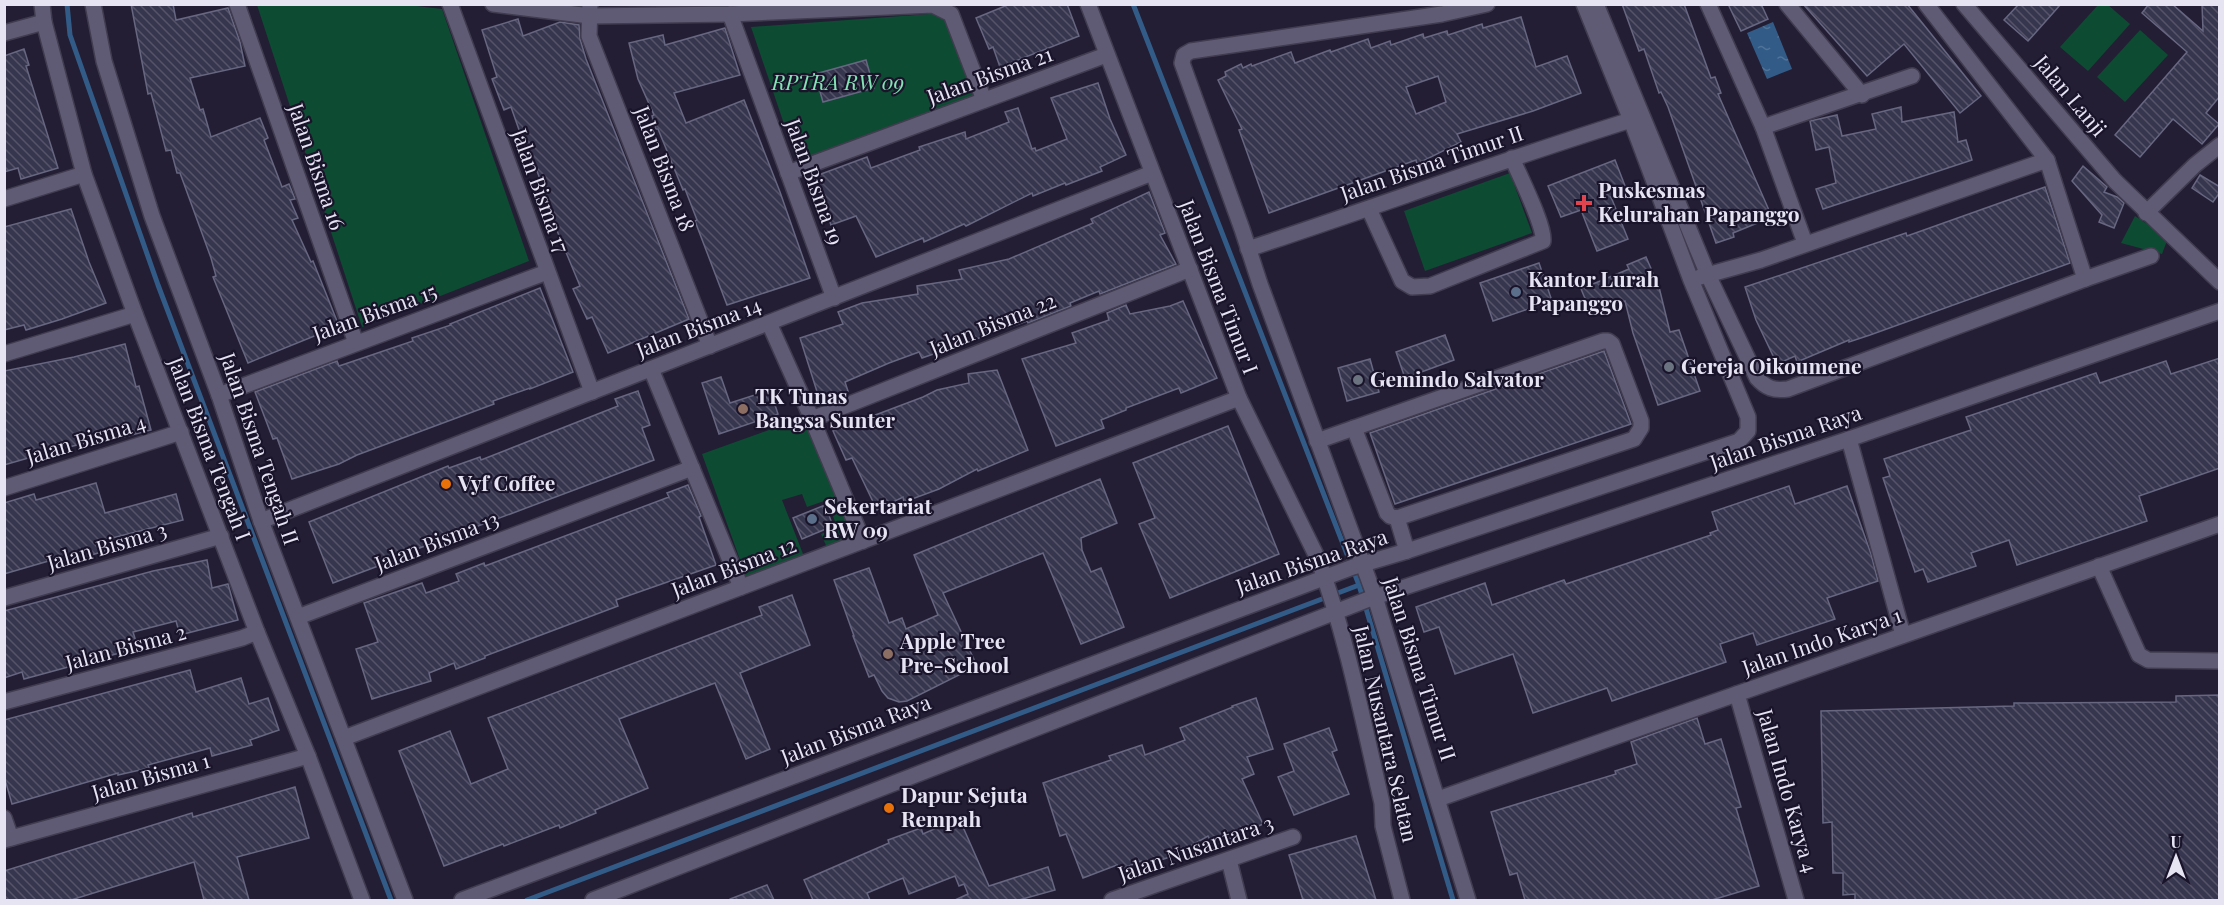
<svg xmlns="http://www.w3.org/2000/svg" width="2224" height="905" font-family="'Playfair Display',serif">
	<style>
		.park { fill: #0e4b33 }
		.water { fill: url(#water-ripples) }
		.lines { fill: none; stroke-linecap: round; stroke-linejoin: round }
		.stream { stroke: #325c87; stroke-width: 5 }
		.building { fill: url(#building-back-hatch); stroke: #676782; stroke-width: 1.5; fill-rule: evenodd }
		.minor-casing { stroke: #413c4f; stroke-width: 18 }
		.minor { stroke: #605b75; stroke-width: 15 }
		.health-dot { fill: #e0444e; stroke: #1a142a; stroke-width: 2 }
		.service-dot { fill: #5c6f8a; stroke: #1a142a; stroke-width: 2 }
		.worship-dot { fill: #6b7280; stroke: #1a142a; stroke-width: 2 }
		.education-dot { fill: #8d6e63; stroke: #1a142a; stroke-width: 2 }
		.food-dot { fill: #e8710a; stroke: #1a142a; stroke-width: 2 }
		.labels { text-anchor: middle; stroke-width: 4.5; stroke-linejoin: round; paint-order: stroke }
		.street-label { font-size: 21px; fill: #e6e3f3; stroke: #1a142a }
		.park-label { font-size: 21px; font-style: italic; fill: #83e4b5; stroke: #1a142a }
		.poi-label { font-size: 21px; font-weight: bold; fill: #e6e3f3; stroke: #1a142a; text-anchor: start }
	</style>
	<defs>
		<pattern id="water-ripples" width="26" height="14" patternUnits="userSpaceOnUse" patternTransform="scale(1.5)"><rect width="26" height="14" fill="#325c87"/><path d="M2 4q2-2 4 0t4 0M15 11q2-2 4 0t4 0" fill="none" stroke="#507398"/></pattern>
		<pattern id="building-back-hatch" width="6" height="6" patternUnits="userSpaceOnUse" patternTransform="scale(1.5)"><rect width="6" height="6" fill="#37364f"/><path d="M-1 5l2 2M0 0l6 6M5-1l2 2" fill="none" stroke="#545369"/></pattern>
	</defs>
	<rect width="100%" height="100%" fill="#231e34"/>
	<!-- park -->
	<g class="park">
		<path d="M408 5 442 9 529 261 362 327 257 5Z"/>
		<path d="M2098 5H2108L2130 24 2088 71 2060 47Z"/>
		<path d="M943 13 977 95 798 165 751 27Z"/>
		<path d="M2140 30 2168 55 2125 102 2097 77Z"/>
		<path d="M1510 173 1532 233 1425 271 1404 211Z"/>
		<path d="M2135 216 2168 238 2162 254 2121 243Z"/>
		<path d="M808 416 857 537 828 550 821 534 837 527 827 500 807 507 802 494 782 500 805 559 748 582 702 454Z"/>
	</g>
	<!-- water -->
	<path class="water" d="M1773 22 1792 69 1767 79 1747 33Z"/>
	<g class="lines">
		<!-- stream -->
		<g class="stream">
			<path d="M67 4 70 35 158 285 391 900"/>
			<path d="M1133 4 1359 585 1453 900"/>
			<path d="M527 900 1359 585"/>
		</g>
	</g>
	<!-- building -->
	<g class="building">
		<path d="M131 4H173L176 20 228 8 240 42 245 66 190 78 200 110 203 109 211 137 260 118 268 138 264 140 282 187 289 184 295 199 290 200 298 218 292 220 311 262 313 261 339 326 248 363 213 277 216 276 211 258 180 173H177L171 150 166 151 151 93 148 94Z"/>
		<path d="M1010 4H1067L1079 36 1000 67 993 47 989 49 976 18Z"/>
		<path d="M1622 4H1684L1711 78 1715 77 1721 93 1718 94 1772 217 1733 233 1734 237 1716 243 1668 107 1661 92 1659 93 1644 49 1639 51Z"/>
		<path d="M1728 4H1761L1768 19 1741 31Z"/>
		<path d="M1803 4H1907L1981 96 1960 113 1904 44 1867 76Z"/>
		<path d="M2019 4H2061L2028 41 2004 20Z"/>
		<path d="M2149 4H2172L2203 31 2202 4H2220V96L2206 113 2219 124 2202 144 2173 119 2140 157 2115 135 2187 52 2142 13Z"/>
		<path d="M1521 17 1536 67 1567 56 1581 93 1533 111 1457 134 1461 142 1417 164 1416 160 1269 213 1239 130 1242 129 1218 80 1226 76 1225 72 1241 64 1243 68 1251 64 1252 66 1291 52 1295 63 1330 50 1331 52 1368 39 1371 48 1390 41 1391 45 1423 34 1424 38 1447 31 1448 35 1482 24 1483 28ZM1438 76 1446 102 1416 114 1406 87Z"/>
		<path d="M518 19 523 36 560 22 579 25 580 39 586 59 689 319 608 353 592 317 587 319 573 289 580 286 553 221 549 223 538 196 545 193 533 160 530 161 511 107 504 110 492 79 497 77 482 30Z"/>
		<path d="M725 28 740 75 674 93 686 123 744 100 780 192 810 278 727 305 695 221 697 220 685 189 683 190 658 129H656L652 116 654 115 638 79 629 43 663 35 665 45Z"/>
		<path d="M24 49 29 65 26 66 58 168 21 179 18 168 4 172V56Z"/>
		<path d="M866 60 874 88 823 102 815 74Z"/>
		<path d="M1098 83 1110 119 1126 155 1100 167 1102 171 1066 185 1065 183 1033 196 1032 193 966 226 964 224 924 242 923 238 876 257 856 216 831 225 813 177 867 157 871 168 920 150 919 147 965 132 966 139 1009 122 1005 112 1018 108 1032 149 1035 148 1036 151 1067 139 1051 98Z"/>
		<path d="M1901 107 1902 122 1954 112 1958 142 1966 140 1972 160 1823 209 1816 189 1836 183 1829 147 1816 150 1810 121 1837 115 1842 136 1876 129 1872 114Z"/>
		<path d="M1615 160 1627 191 1611 197 1628 239 1597 251 1581 210 1561 217 1548 186Z"/>
		<path d="M2083 166 2107 187 2104 192 2117 197 2124 203 2114 228 2099 222 2102 215 2072 181Z"/>
		<path d="M2200 175 2220 187V192L2213 202 2192 188Z"/>
		<path d="M2045 187 2070 263 1870 335 1849 342V340L1797 362 1795 356 1777 364 1756 320 1745 287 1906 233 1907 236Z"/>
		<path d="M1149 192 1165 233 1160 235 1176 264 1100 294 1099 291 1070 303 1071 306 1028 323 1027 321 922 358 919 352 889 363 845 382 848 391 820 401 800 338 843 324 838 312 862 303 918 294 917 286 962 279 959 270 1009 259 1093 223 1091 219Z"/>
		<path d="M71 209 89 262 106 303 62 319 26 330 24 325 4 330V227Z"/>
		<path d="M1646 257 1659 287 1670 332 1679 330 1700 391 1658 405 1633 333 1625 301 1592 315 1581 289 1629 269 1627 265Z"/>
		<path d="M1539 263 1552 301 1493 321 1480 283Z"/>
		<path d="M540 288 573 372 530 389V388L493 401 494 404 357 455 339 464 292 479 277 438 273 439 255 392 337 361 339 366 413 341 412 338 451 325 450 324Z"/>
		<path d="M1183 301 1217 378 1181 393 1179 388 1126 408V410L1101 420 1104 428 1056 446 1022 359 1076 343 1072 333 1109 320 1107 313 1126 305 1130 314 1170 306Z"/>
		<path d="M1445 335 1454 360 1405 378 1396 352Z"/>
		<path d="M125 344 136 387 139 386 151 430 108 441 107 438 56 450 4 465V371L74 357Z"/>
		<path d="M1604 351 1631 424 1395 504 1370 433Z"/>
		<path d="M2220 358V468L2139 496 2147 521 2017 565 2009 540 1971 553 1976 566 1928 582 1923 569 1915 572 1883 478 1890 476 1884 459 1971 430 1966 417 2096 373 2100 383 2166 361 2171 374Z"/>
		<path d="M1370 359 1379 392 1347 401 1338 368Z"/>
		<path d="M997 370 1028 450 978 471 977 469 939 489 904 502 903 497 877 510 852 458 846 460 833 431 923 397 937 390 969 383 968 374Z"/>
		<path d="M721 377 730 403 770 390 778 414 719 434 702 383Z"/>
		<path d="M638 391 650 425 642 428 654 460 409 552 410 554 333 583 309 522 448 466 449 468 480 457 481 460 618 406 615 399Z"/>
		<path d="M1228 426 1279 554 1170 598 1139 524 1155 518 1133 463Z"/>
		<path d="M1100 479 1117 523 1081 538 1082 550 1091 572 1101 568 1124 627 1081 644 1043 553 943 593 977 666 907 701 899 702 888 698 882 691 874 675 869 677 853 636H854L834 580 869 568 889 623 902 618 906 629 938 615 914 555Z"/>
		<path d="M96 483 105 513 176 494 183 520 112 538 115 548 61 564 59 558 4 574V503L34 494 36 500Z"/>
		<path d="M688 485 701 516 699 517 716 565 616 600 618 606 485 656V658L456 669 454 663 429 673 431 681 372 699 356 649 378 642 364 603 422 583 426 593 459 581 456 574 484 563 485 566 669 497 667 493Z"/>
		<path d="M1789 486 1795 504 1847 486 1871 554 1878 581 1827 598 1835 619 1757 645 1753 633 1720 644 1726 662 1612 701 1607 688 1533 713 1513 654 1455 674 1439 627 1424 632 1416 607 1485 583 1492 605 1564 580 1566 584 1711 535 1710 533 1718 530 1712 512Z"/>
		<path d="M825 505 833 526 802 539 793 518Z"/>
		<path d="M207 560 212 588 228 584 238 620 180 635 176 621 133 632 138 648 24 679 22 672 4 678V611L153 571Z"/>
		<path d="M792 595 810 645 740 673 770 749 746 759 715 683 619 719 648 788 595 810 596 813 560 828 559 825 504 846 503 844 444 866 399 751 450 731 471 784 508 769 488 718 762 615 759 607Z"/>
		<path d="M190 670 196 692 241 678 249 704 268 698 279 730 250 740 252 745 212 756 210 748 148 765 149 768 118 775V773L12 804 4 776V720Z"/>
		<path d="M2220 695V900H1855V894L1843 895V873H1833L1832 822 1823 823 1821 711 2014 706V703L2176 702V696Z"/>
		<path d="M1256 698 1273 749 1247 757 1254 774 1242 779 1263 824 1213 846 1208 836 1173 856 1142 866 1141 861 1119 870 1117 865 1083 878 1066 834 1060 836 1043 783 1111 760 1109 756 1142 745 1145 755 1185 740 1180 728 1233 707 1232 706Z"/>
		<path d="M1697 718 1705 744 1721 739 1741 807 1736 808 1759 886 1712 900H1525L1517 873 1510 875 1491 812 1616 774 1615 771 1637 764 1631 742Z"/>
		<path d="M1329 728 1337 750 1332 752 1349 794 1294 815 1278 777 1294 771 1284 744Z"/>
		<path d="M295 787 309 838 237 857 249 900H204L194 862 71 900H4V871L192 813 193 817Z"/>
		<path d="M959 818 989 886 1048 867 1055 890 1019 900H955L968 894 964 884 959 886 955 876 909 894 903 878 867 893 870 900H813L804 880 889 843 888 840 921 828 923 834Z"/>
		<path d="M1356 836 1376 900H1303L1289 855Z"/>
		<path d="M767 885 774 900H730V899Z"/>
	</g>
	<g class="lines">
		<!-- minor casing -->
		<g class="minor-casing">
			<g id="minor">
				<path d="M42 4 44 22 84 174 135 314 257 632 308 756 362 900"/>
				<path d="M93 4 104 61 152 216 219 395 261 521 405 900"/>
				<path d="M237 4 356 343"/>
				<path d="M450 4 592 392"/>
				<path d="M493 4 590 16 730 14 933 5 951 14 984 100"/>
				<path d="M590 4 589 36 710 346"/>
				<path d="M1088 4 1239 398 1318 559C1347 638 1363 721 1382 803L1383 826 1402 900"/>
				<path d="M1596 4 1708 275 1757 378C1766 388 1774 391 1788 389L2085 279 2151 256"/>
				<path d="M1708 4 1763 127 1805 243"/>
				<path d="M1787 4 1862 95"/>
				<path d="M1926 4 2047 160 2085 279"/>
				<path d="M1964 4 2115 181 2220 282"/>
				<path d="M730 14 834 298"/>
				<path d="M4 33 44 22"/>
				<path d="M1763 127 1912 76"/>
				<path d="M788 173 1106 55"/>
				<path d="M4 199 84 174"/>
				<path d="M1369 209 1402 281 1412 287 1430 286 1543 241C1545 226 1519 175 1512 158"/>
				<path d="M2146 213 2195 165 2220 145"/>
				<path d="M1248 249C1376 207 1502 160 1631 120"/>
				<path d="M1700 277 1761 260 2047 160"/>
				<path d="M769 323 812 419 863 541"/>
				<path d="M1603 341H1608L1612 344 1641 421V428L1634 439 1397 518 1390 516 1387 513 1354 428Z"/>
				<path d="M4 354 135 314"/>
				<path d="M651 369 741 587"/>
				<path d="M219 395 547 272"/>
				<path d="M812 419 1190 269"/>
				<path d="M1849 439 1903 635"/>
				<path d="M1317 441 1354 428"/>
				<path d="M4 488 181 432"/>
				<path d="M1397 518 1407 551"/>
				<path d="M261 521 1152 173"/>
				<path d="M2099 566 2139 655 2148 660 2220 661"/>
				<path d="M4 598 221 536"/>
				<path d="M298 617 692 468"/>
				<path d="M1737 694 1796 900"/>
				<path d="M4 702 242 638 257 632"/>
				<path d="M344 738 1239 398"/>
				<path d="M1438 799 2220 524"/>
				<path d="M4 818 11 838"/>
				<path d="M4 840 308 756"/>
				<path d="M1229 860 1239 900"/>
				<path d="M462 900 1353 567 1407 551 1739 441 1748 431V417L1691 280 1631 120 1584 4"/>
				<path d="M593 900 1369 599 1849 439 2220 311"/>
				<path d="M1112 900 1293 837"/>
				<path d="M1468 900 1375 597 1260 284 1242 229 1182 63 1184 55 1191 51 1442 14 1487 4"/>
			</g>
		</g>
		<!-- minor -->
		<use href="#minor" class="minor"/>
	</g>
	<!-- markers -->
	<path class="health-dot" d="M1581 194h6v6h6v6h-6v6h-6v-6h-6v-6h6z"/>
	<g class="service-dot">
		<circle cx="1516" cy="292" r="6"/>
		<circle cx="812" cy="519" r="6"/>
	</g>
	<g class="worship-dot">
		<circle cx="1669" cy="367" r="6"/>
		<circle cx="1358" cy="380" r="6"/>
	</g>
	<g class="education-dot">
		<circle cx="743" cy="409" r="6"/>
		<circle cx="888" cy="654" r="6"/>
	</g>
	<g class="food-dot">
		<circle cx="446" cy="484" r="6"/>
		<circle cx="889" cy="808" r="6"/>
	</g>
	<g class="labels">
		<!-- street labels -->
		<g class="street-label">
			<text transform="translate(990 76) rotate(-20)" y="7">Jalan Bisma 21</text>
			<text transform="translate(2070 96) rotate(50)" y="7">Jalan Lanji</text>
			<text transform="translate(1432 164) rotate(-19)" y="7">Jalan Bisma Timur II</text>
			<text transform="translate(316 167) rotate(71)" y="7">Jalan Bisma 16</text>
			<text transform="translate(664 169) rotate(69)" y="7">Jalan Bisma 18</text>
			<text transform="translate(814 182) rotate(70)" y="7">Jalan Bisma 19</text>
			<text transform="translate(540 191) rotate(70)" y="7">Jalan Bisma 17</text>
			<text transform="translate(1218 287) rotate(69)" y="7">Jalan Bisma Timur I</text>
			<text transform="translate(375 313) rotate(-20)" y="7">Jalan Bisma 15</text>
			<text transform="translate(993 325) rotate(-22)" y="7">Jalan Bisma 22</text>
			<text transform="translate(699 328) rotate(-21)" y="7">Jalan Bisma 14</text>
			<text transform="translate(1786 438) rotate(-19)" y="7">Jalan Bisma Raya</text>
			<text transform="translate(86 440) rotate(-17)" y="7">Jalan Bisma 4</text>
			<text transform="translate(209 449) rotate(69)" y="7">Jalan Bisma Tengah I</text>
			<text transform="translate(259 449) rotate(71)" y="7">Jalan Bisma Tengah II</text>
			<text transform="translate(437 542) rotate(-21)" y="7">Jalan Bisma 13</text>
			<text transform="translate(107 547) rotate(-16)" y="7">Jalan Bisma 3</text>
			<text transform="translate(1312 562) rotate(-19)" y="7">Jalan Bisma Raya</text>
			<text transform="translate(734 568) rotate(-21)" y="7">Jalan Bisma 12</text>
			<text transform="translate(1822 642) rotate(-19)" y="7">Jalan Indo Karya 1</text>
			<text transform="translate(126 648) rotate(-15)" y="7">Jalan Bisma 2</text>
			<text transform="translate(1419 669) rotate(72)" y="7">Jalan Bisma Timur II</text>
			<text transform="translate(856 730) rotate(-21)" y="7">Jalan Bisma Raya</text>
			<text transform="translate(1385 734) rotate(77)" y="7">Jalan Nusantara Selatan</text>
			<text transform="translate(151 777) rotate(-16)" y="7">Jalan Bisma 1</text>
			<text transform="translate(1787 791) rotate(74)" y="7">Jalan Indo Karya 4</text>
			<text transform="translate(1196 849) rotate(-19)" y="7">Jalan Nusantara 3</text>
		</g>
		<!-- park labels -->
		<g class="park-label">
			<text x="838" y="90">RPTRA RW 09</text>
		</g>
		<!-- poi labels -->
		<g class="poi-label">
			<text x="1598" y="198">Puskesmas<tspan x="1598" dy="24">Kelurahan Papanggo</tspan></text>
			<text x="1528" y="287">Kantor Lurah<tspan x="1528" dy="24">Papanggo</tspan></text>
			<text x="1681" y="374">Gereja Oikoumene</text>
			<text x="1370" y="387">Gemindo Salvator</text>
			<text x="755" y="404">TK Tunas<tspan x="755" dy="24">Bangsa Sunter</tspan></text>
			<text x="458" y="491">Vyf Coffee</text>
			<text x="824" y="514">Sekertariat<tspan x="824" dy="24">RW 09</tspan></text>
			<text x="900" y="649">Apple Tree<tspan x="900" dy="24">Pre-School</tspan></text>
			<text x="901" y="803">Dapur Sejuta<tspan x="901" dy="24">Rempah</tspan></text>
		</g>
	</g>
	<!-- border -->
	<rect width="2224" height="905" fill="none" stroke="#e6e3f3" stroke-width="12"/>
	<!-- north arrow -->
	<g transform="translate(2176 857)" stroke="#1a142a" stroke-width="4.5" paint-order="stroke">
	<path d="M0-4.5L10 22L0 15L-10 22Z" fill="#e6e3f3"/>
	<text y="-9" font-size="16" font-weight="bold" text-anchor="middle" fill="#e6e3f3">U</text>
	</g>
</svg>
